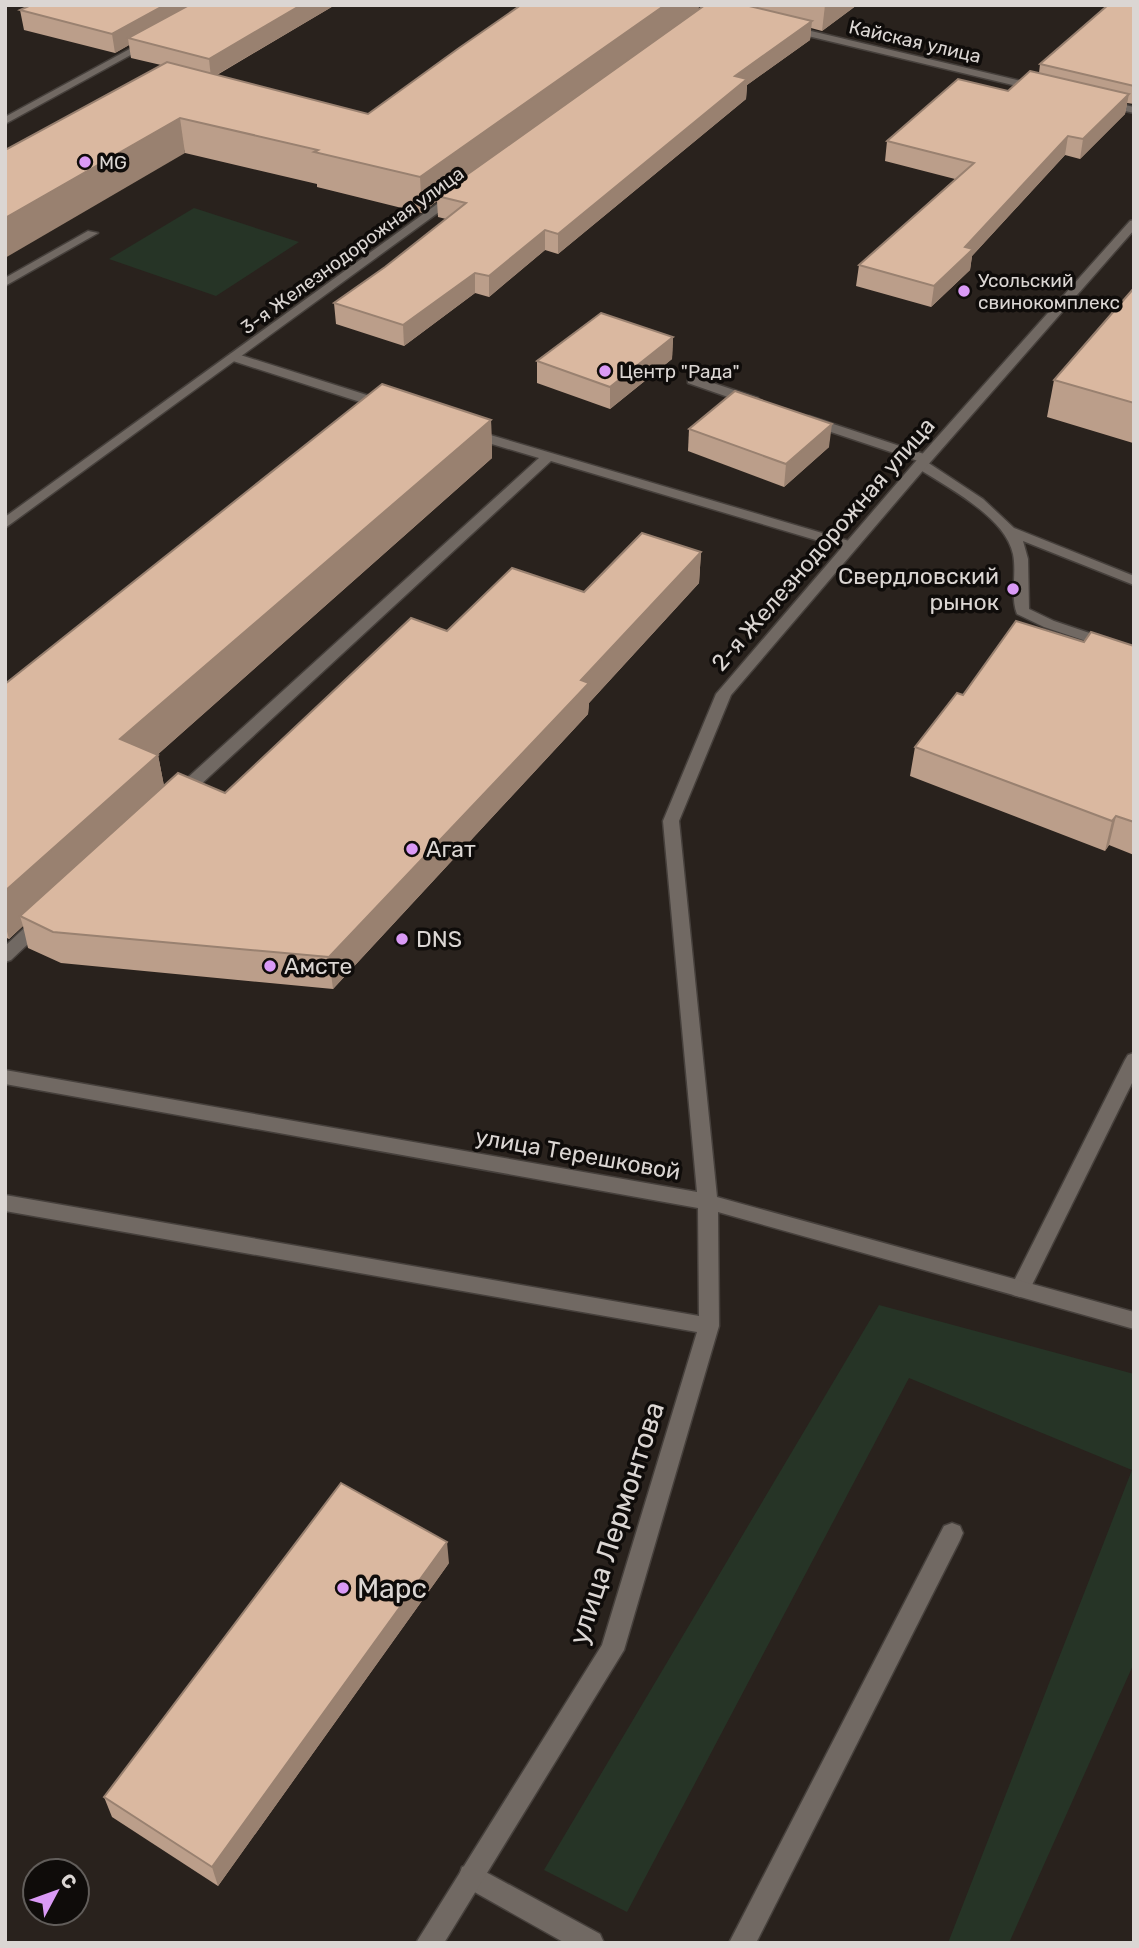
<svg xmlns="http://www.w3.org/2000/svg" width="1139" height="1948" font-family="Rubik,sans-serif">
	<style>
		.green { fill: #263426 }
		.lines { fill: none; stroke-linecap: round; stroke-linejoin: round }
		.lane-casing { stroke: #46403c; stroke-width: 3 }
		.street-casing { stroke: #46403c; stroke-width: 3 }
		.secondary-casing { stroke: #46403c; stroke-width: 3 }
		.lane { fill: #716963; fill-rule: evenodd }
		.street { fill: #716963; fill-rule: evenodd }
		.secondary { fill: #716963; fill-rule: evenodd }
		.wall { fill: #bb9e8a }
		.shaded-wall { fill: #998170 }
		.building { fill: #dab8a0; stroke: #998170; stroke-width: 2 }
		.poi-dot { fill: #da9af6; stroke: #0f0c0a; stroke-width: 2.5 }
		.labels { text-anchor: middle; stroke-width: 7; stroke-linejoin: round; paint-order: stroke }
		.far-street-label { font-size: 19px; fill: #dbd6d3; stroke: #0f0c0a }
		.far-poi-label { font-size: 19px; fill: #dbd6d3; stroke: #0f0c0a; text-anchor: start }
		.street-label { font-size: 23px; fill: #dbd6d3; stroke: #0f0c0a }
		.poi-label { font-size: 23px; fill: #dbd6d3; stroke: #0f0c0a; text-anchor: start }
		.near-street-label { font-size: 28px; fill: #dbd6d3; stroke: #0f0c0a }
		.near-poi-label { font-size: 28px; fill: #dbd6d3; stroke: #0f0c0a; text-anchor: start }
	</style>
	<rect width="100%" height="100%" fill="#29221d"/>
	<!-- green -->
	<g class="green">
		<path d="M194 208 299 242 216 296 109 259Z"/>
		<path d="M879 1305 1134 1374V1663L1009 1943H948L1132 1470 909 1378 627 1912 544 1870Z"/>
	</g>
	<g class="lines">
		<!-- lane casing -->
		<g class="lane-casing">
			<g id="lane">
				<path d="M88 231 98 233 5 286V278Z"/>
				<path d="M234 353 392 403 393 406 392 409H382L230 360V354Z"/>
				<path d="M692 376 758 398 759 401 753 405 748 404 688 383V377Z"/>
				<path d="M809 416 930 456 932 459 927 462 983 499 1014 528 1134 576V585L1023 541 1028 559 1029 609 1054 621 1134 648V657L1044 627 1017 614C1010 597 1017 573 1013 554 1005 516 946 487 916 467L914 464 918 461 804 423V417Z"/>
				<path d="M470 429 856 543 858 546 851 550 846 549 551 461 185 799H173L171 795 173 791 539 458 465 436 463 433Z"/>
				<path d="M42 915 51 921 48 925 11 960 5 962V946L36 917Z"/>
				<path d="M1134 1053V1079L1030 1289 1027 1295 1020 1297 1013 1295 1010 1289 1125 1060 1128 1055Z"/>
				<path d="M952 1523 960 1526 963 1533 960 1540 756 1943H729L944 1526Z"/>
				<path d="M471 1864 600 1934 604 1943H565L462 1885 459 1876 462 1867Z"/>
			</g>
		</g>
		<!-- street casing -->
		<g class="street-casing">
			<g id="street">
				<path d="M790 26 1038 85 1043 88 1038 91 787 31V27Z"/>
				<path d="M148 39 156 41 5 124V117Z"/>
				<path d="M1103 100 1134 107V113L1099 105 1098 103Z"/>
				<path d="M451 194 461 196 5 528V517Z"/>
			</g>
		</g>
		<!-- secondary casing -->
		<g class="secondary-casing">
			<path id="secondary" d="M1134 220V230L926 467 731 695 679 821 717 1197 1134 1312V1329L718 1212 719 1326 624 1650 444 1943H416L602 1645 697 1332 5 1211V1195L699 1316 698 1208 5 1084V1070L697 1192 663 821 716 694 916 461 1130 221Z"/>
		</g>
		<!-- lane -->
		<use href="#lane" class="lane"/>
		<!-- street -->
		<use href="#street" class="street"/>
		<!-- secondary -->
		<use href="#secondary" class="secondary"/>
	</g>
	<!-- wall -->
	<g class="wall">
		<path d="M31 5H335L217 75 368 114 699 5 698 10 705 5H857L822 31 811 28 810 40 747 85 746 99 558 254 545 250 489 297 475 293 404 346 336 324 334 303 385 267 446 219 438 217 437 201 422 213 317 187V184L185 153 161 65 131 58 129 45 115 53 24 30 20 10Z"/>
		<path d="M1134 5V104L1127 103 1125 114 1080 159 1065 155 972 256 970 270 931 307 856 286 859 265 955 179 885 161 887 141 1008 91 1039 73 1040 64Z"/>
		<path d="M1134 288V442L1133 443 1047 417 1054 380Z"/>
		<path d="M673 337 672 359 610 409 537 383V361Z"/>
		<path d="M491 420 492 458 157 755H158L164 786 225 793 447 631 584 592 701 552 699 583 589 703 588 714 333 989 61 963 28 948 23 926 9 939 5 937V684Z"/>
		<path d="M689 429 829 447 784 487 688 451Z"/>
		<path d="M1084 642 1134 646V855L1109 845 1105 851 910 776 915 747 963 695Z"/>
		<path d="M449 1563 218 1886 112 1817 104 1797Z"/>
	</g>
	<!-- shaded-wall -->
	<g class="shaded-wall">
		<path d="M165 5H202L128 38 129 45 115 53 112 34Z"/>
		<path d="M301 5H335L211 78 209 59Z"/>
		<path d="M665 5H699L698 13 437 196V201L422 213 420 177Z"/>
		<path d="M825 5H857L822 31Z"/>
		<path d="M812 21 810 40 747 85 746 99 558 254V234L735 76Z"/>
		<path d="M1129 94 1125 114 1080 159 1083 139Z"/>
		<path d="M180 118 185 153 5 258V218Z"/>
		<path d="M1068 136 1065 155 972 256 970 270 931 307 934 286 965 247Z"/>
		<path d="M545 230V250L489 297V276Z"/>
		<path d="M475 273V293L404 346 403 325Z"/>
		<path d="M673 337 672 359 610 409V387Z"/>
		<path d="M491 420 492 458 129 780 120 739Z"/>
		<path d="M832 424 829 447 784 487 786 464Z"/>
		<path d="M701 552 699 583 589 703 588 714 333 989 329 957 581 680Z"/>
		<path d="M158 755 166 796 20 916 23 926 9 939 5 924V891Z"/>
		<path d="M1116 816 1109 845 1105 851 1112 821Z"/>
		<path d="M447 1542 449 1563 218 1886 212 1867Z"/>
	</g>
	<!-- building -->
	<g class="building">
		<path d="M31 5H165L112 34 20 10Z"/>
		<path d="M189 5H301L209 59 128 38Z"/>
		<path d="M521 5H665L420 177 314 152 318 150 180 118 5 218V150L167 62 368 114 459 48Z"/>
		<path d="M705 5H745L812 21 735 76 747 79 558 234 545 230 489 276 475 273 403 325 334 303 385 267 466 203 437 196Z"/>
		<path d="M1108 5H1134V86L1040 64Z"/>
		<path d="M1030 71 1129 94 1083 139 1068 136 965 247 973 249 934 286 859 265 974 163 887 141 958 79 1008 91Z"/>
		<path d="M1134 288V403L1054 380Z"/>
		<path d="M601 313 673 337 610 387 537 361Z"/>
		<path d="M382 384 491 420 120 739 158 755 5 891V684Z"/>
		<path d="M735 391 832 424 786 464 689 429Z"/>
		<path d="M642 533 701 552 581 680 589 683 329 957 53 932 20 916 178 773 225 793 411 618 447 631 512 568 584 592Z"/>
		<path d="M1016 621 1084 642 1091 632 1134 646V822L1116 816 1112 821 915 747 957 693 963 695Z"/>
		<path d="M341 1483 447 1542 212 1867 104 1797Z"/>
	</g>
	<!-- markers -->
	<g class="poi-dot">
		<circle cx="85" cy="162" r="7"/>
		<circle cx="964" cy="291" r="7"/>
		<circle cx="605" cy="371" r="7"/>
		<circle cx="1013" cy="589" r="7"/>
		<circle cx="412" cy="849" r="7"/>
		<circle cx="402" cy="939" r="7"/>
		<circle cx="270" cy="966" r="7"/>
		<circle cx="343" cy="1588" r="7"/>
	</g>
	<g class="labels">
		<!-- far-street labels -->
		<g class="far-street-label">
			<text transform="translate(915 41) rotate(13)" y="7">Кайская улица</text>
			<text transform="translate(352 250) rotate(-36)" y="7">3-я Железнодорожная улица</text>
		</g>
		<!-- far-poi labels -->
		<g class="far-poi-label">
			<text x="99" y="169">MG</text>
			<text x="978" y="287">Усольский<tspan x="978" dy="22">свинокомплекс</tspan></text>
			<text x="619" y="378">Центр "Рада"</text>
		</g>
		<!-- street labels -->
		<g class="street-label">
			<text transform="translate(823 544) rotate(-49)" y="8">2-я Железнодорожная улица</text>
			<text transform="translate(578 1154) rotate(10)" y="8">улица Терешковой</text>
		</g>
		<!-- poi labels -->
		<g class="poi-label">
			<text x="999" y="584" text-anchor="end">Свердловский<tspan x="999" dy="26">рынок</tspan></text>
			<text x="426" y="857">Агат</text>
			<text x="416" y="947">DNS</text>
			<text x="284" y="974">Амсте</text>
		</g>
		<!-- near-street labels -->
		<g class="near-street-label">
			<text transform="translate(616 1523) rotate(-72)" y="10">улица Лермонтова</text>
		</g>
		<!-- near-poi labels -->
		<g class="near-poi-label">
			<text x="357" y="1598">Марс</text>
		</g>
	</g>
	<!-- border -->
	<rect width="1139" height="1948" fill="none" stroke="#dbd6d3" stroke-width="14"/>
	<!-- north arrow -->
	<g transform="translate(56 1892) rotate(49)"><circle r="33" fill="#0f0c0a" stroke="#615d5a" stroke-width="2"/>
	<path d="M0-5L12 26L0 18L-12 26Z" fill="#da9af6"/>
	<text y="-10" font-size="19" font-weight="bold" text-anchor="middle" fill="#dbd6d3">С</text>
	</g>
</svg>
